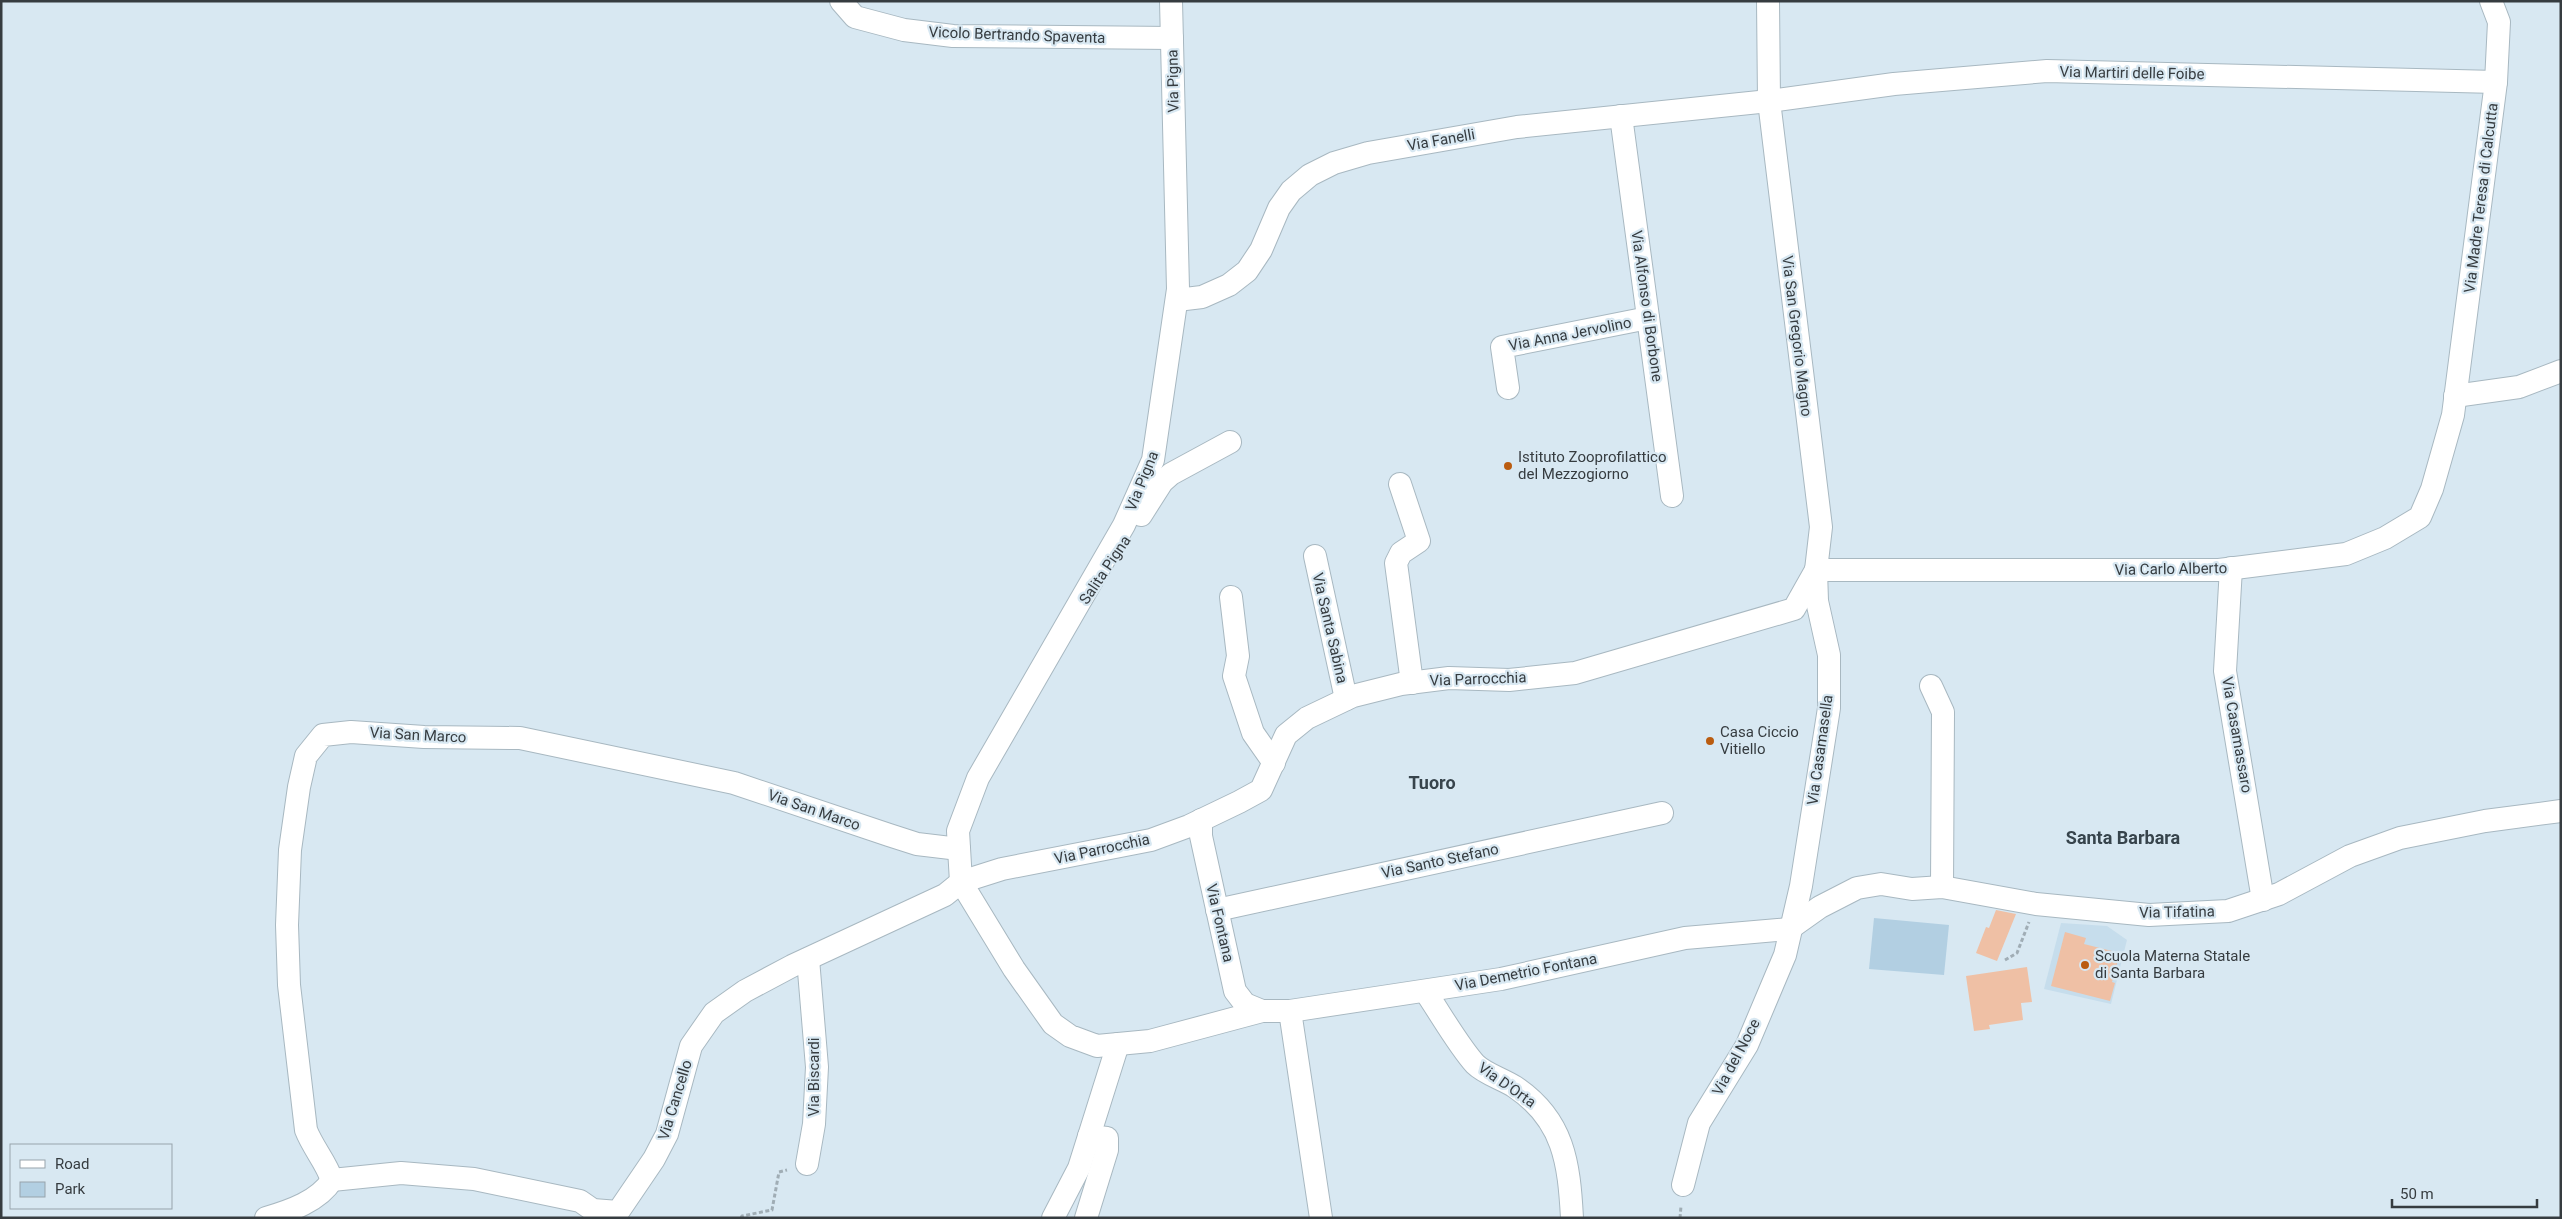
<svg xmlns="http://www.w3.org/2000/svg" width="2562" height="1219" font-family="Roboto,sans-serif">
	<style>
		.built { fill: #c6ddec }
		.green { fill: #b2cfe2 }
		.building { fill: #efc0a5 }
		.lines { fill: none; stroke-linecap: round; stroke-linejoin: round }
		.minor-casing { stroke: #a8b8c1; stroke-width: 24 }
		.path { stroke: #a0adb5; stroke-width: 3; stroke-dasharray: 4 2.5; stroke-linecap: butt }
		.minor { stroke: #fff; stroke-width: 22 }
		.poi-dot { fill: #ba5c10; stroke: #d8e8f2; stroke-width: 2 }
		.labels { text-anchor: middle; stroke-width: 4.5; stroke-linejoin: round; paint-order: stroke }
		.street-label { font-size: 15px; fill: #363c40; stroke: #d8e8f2 }
		.poi-label { font-size: 15px; fill: #363c40; stroke: #d8e8f2; text-anchor: start }
		.quarter-label { font-size: 18px; font-weight: bold; fill: #37444c; stroke: #d8e8f2 }
	</style>
	<rect width="100%" height="100%" fill="#d8e8f2"/>
	<!-- built -->
	<path class="built" d="M2061 923 2107 926 2127 940 2111 1004 2044 989Z"/>
	<!-- green -->
	<path class="green" d="M1874 918 1949 925 1944 975 1869 969Z"/>
	<!-- building -->
	<g class="building">
		<path d="M1996 910 2016 914 1997 961 1976 953 1986 927 1989 928Z"/>
		<path d="M2065 932 2086 938 2084 944 2120 953 2112 982 2115 983 2110 1001 2051 986Z"/>
		<path d="M2027 967 2032 1002 2021 1003 2023 1020 1989 1025 1990 1029 1974 1031 1966 976Z"/>
	</g>
	<g class="lines">
		<!-- minor casing -->
		<g class="minor-casing">
			<g id="minor">
				<path d="M841 1 855 17 904 30 953 36 1172 38"/>
				<path d="M1171 1 1178 289 1153 460 1124 525 978 778 958 831 961 882 1014 969 1053 1024 1070 1036 1097 1046 1150 1041 1262 1011H1290L1501 979 1685 938 1789 929"/>
				<path d="M1621 116 1672 496"/>
				<path d="M1177 300 1202 297 1229 285 1247 271 1261 250 1279 208 1291 191 1310 175 1334 163 1368 153 1517 127 1769 101 1894 84 2047 71 2496 82"/>
				<path d="M1508 388 1502 347 1648 318"/>
				<path d="M2455 396 2519 387 2561 371"/>
				<path d="M1400 484 1419 541 1401 553 1396 563 1412 683"/>
				<path d="M1141 515 1162 482 1171 474 1230 442"/>
				<path d="M1315 556 1346 699"/>
				<path d="M2231 568 2225 671 2263 900"/>
				<path d="M1816 570H2219L2346 554 2385 538 2420 517 2432 489 2453 415 2496 82 2499 22 2491 1"/>
				<path d="M1231 597 1238 656 1234 676 1253 733 1274 763"/>
				<path d="M1931 686 1943 712 1942 887"/>
				<path d="M1201 820V836L1235 991 1245 1004 1262 1011"/>
				<path d="M1217 910 1662 813"/>
				<path d="M1789 929 1820 907 1857 888 1881 884 1912 889 1942 887 2036 904 2149 915 2228 911 2279 894 2350 856 2400 838 2485 821 2561 811"/>
				<path d="M1425 991C1440 1013 1458 1045 1475 1064 1485 1074 1503 1079 1515 1087 1564 1120 1569 1163 1572 1218"/>
				<path d="M1290 1011 1321 1218"/>
				<path d="M807 1164 814 1124 817 1067 808 959"/>
				<path d="M332 1180 401 1173 474 1179 580 1201 593 1210 618 1212 654 1159 667 1134 691 1046 714 1013 745 991 792 966 945 895 961 882 1002 869 1151 840 1189 826 1239 802 1261 790 1286 735 1307 718 1353 696 1401 684 1449 678 1509 680 1575 673 1794 609 1816 570"/>
				<path d="M332 1180C326 1162 313 1148 306 1130L289 985 287 925 290 850 299 787 306 756 323 735 351 732 424 737 520 738 734 783 889 835 917 844 959 849"/>
				<path d="M1683 1185 1699 1123 1747 1045 1785 955 1801 886 1829 708V655L1817 601 1816 570 1821 527 1769 101 1768 1"/>
				<path d="M266 1218C290 1211 319 1201 332 1180"/>
				<path d="M1053 1218 1079 1168 1118 1044"/>
				<path d="M1086 1218 1107 1150V1138L1089 1136"/>
			</g>
		</g>
		<!-- path -->
		<g class="path">
			<path d="M2005 960 2017 953 2029 922"/>
			<path d="M741 1218 742 1216 772 1210 779 1172 787 1170"/>
			<path d="M1680 1218 1681 1206"/>
		</g>
		<!-- minor -->
		<use href="#minor" class="minor"/>
	</g>
	<!-- markers -->
	<g class="poi-dot">
		<circle cx="1508" cy="466" r="5"/>
		<circle cx="1710" cy="741" r="5"/>
		<circle cx="2085" cy="965" r="5"/>
	</g>
	<g class="labels">
		<!-- street labels -->
		<g class="street-label">
			<text transform="translate(1017 35) rotate(2)" y="5">Vicolo Bertrando Spaventa</text>
			<text transform="translate(2132 73) rotate(1)" y="5">Via Martiri delle Foibe</text>
			<text transform="translate(1173 81) rotate(-91)" y="5">Via Pigna</text>
			<text transform="translate(1441 140) rotate(-10)" y="5">Via Fanelli</text>
			<text transform="translate(2481 198) rotate(-83)" y="5">Via Madre Teresa di Calcutta</text>
			<text transform="translate(1647 306) rotate(82)" y="5">Via Alfonso di Borbone</text>
			<text transform="translate(1570 334) rotate(-11)" y="5">Via Anna Jervolino</text>
			<text transform="translate(1797 336) rotate(83)" y="5">Via San Gregorio Magno</text>
			<text transform="translate(1142 481) rotate(-68)" y="5">Via Pigna</text>
			<text transform="translate(2171 569) rotate(-1)" y="5">Via Carlo Alberto</text>
			<text transform="translate(1105 570) rotate(-56)" y="5">Salita Pigna</text>
			<text transform="translate(1330 628) rotate(77)" y="5">Via Santa Sabina</text>
			<text transform="translate(1478 679) rotate(-2)" y="5">Via Parrocchia</text>
			<text transform="translate(418 735) rotate(3)" y="5">Via San Marco</text>
			<text transform="translate(2237 735) rotate(80)" y="5">Via Casamassaro</text>
			<text transform="translate(1820 750) rotate(-82)" y="5">Via Casamasella</text>
			<text transform="translate(814 810) rotate(19)" y="5">Via San Marco</text>
			<text transform="translate(1102 849) rotate(-12)" y="5">Via Parrocchia</text>
			<text transform="translate(1440 861) rotate(-12)" y="5">Via Santo Stefano</text>
			<text transform="translate(2177 912) rotate(-1)" y="5">Via Tifatina</text>
			<text transform="translate(1220 923) rotate(77)" y="5">Via Fontana</text>
			<text transform="translate(1526 972) rotate(-11)" y="5">Via Demetrio Fontana</text>
			<text transform="translate(1736 1057) rotate(-62)" y="5">Via del Noce</text>
			<text transform="translate(814 1077) rotate(-90)" y="5">Via Biscardi</text>
			<text transform="translate(1507 1085) rotate(35)" y="5">Via D'Orta</text>
			<text transform="translate(675 1100) rotate(-73)" y="5">Via Cancello</text>
		</g>
		<!-- poi labels -->
		<g class="poi-label">
			<text x="1518" y="462">Istituto Zooprofilattico<tspan x="1518" dy="17">del Mezzogiorno</tspan></text>
			<text x="1720" y="737">Casa Ciccio<tspan x="1720" dy="17">Vitiello</tspan></text>
			<text x="2095" y="961">Scuola Materna Statale<tspan x="2095" dy="17">di Santa Barbara</tspan></text>
		</g>
		<!-- quarter labels -->
		<g class="quarter-label">
			<text x="1432" y="789">Tuoro</text>
			<text x="2123" y="844">Santa Barbara</text>
		</g>
	</g>
	<!-- border -->
	<rect width="2562" height="1219" fill="none" stroke="#363c40" stroke-width="5"/>
	<!-- legend -->
	<rect x="10" y="1144" width="162" height="65" fill="#d8e8f2" stroke="#97a3ab"/>
	<rect x="20" y="1160" width="25" height="8" fill="#ffffff" stroke="#97a3ab"/>
	<text x="55" y="1169" font-size="15" fill="#363c40">Road</text>
	<rect x="20" y="1182" width="25" height="15" fill="#b2cfe2" stroke="#97a3ab"/>
	<text x="55" y="1194" font-size="15" fill="#363c40">Park</text>
	<!-- scale -->
	<path d="M2392 1199v8h145v-8" fill="none" stroke="#363c40" stroke-width="2.5"/>
	<text x="2400" y="1199" font-size="15" fill="#363c40" stroke="#d8e8f2" stroke-width="4" paint-order="stroke">50 m</text>
</svg>
